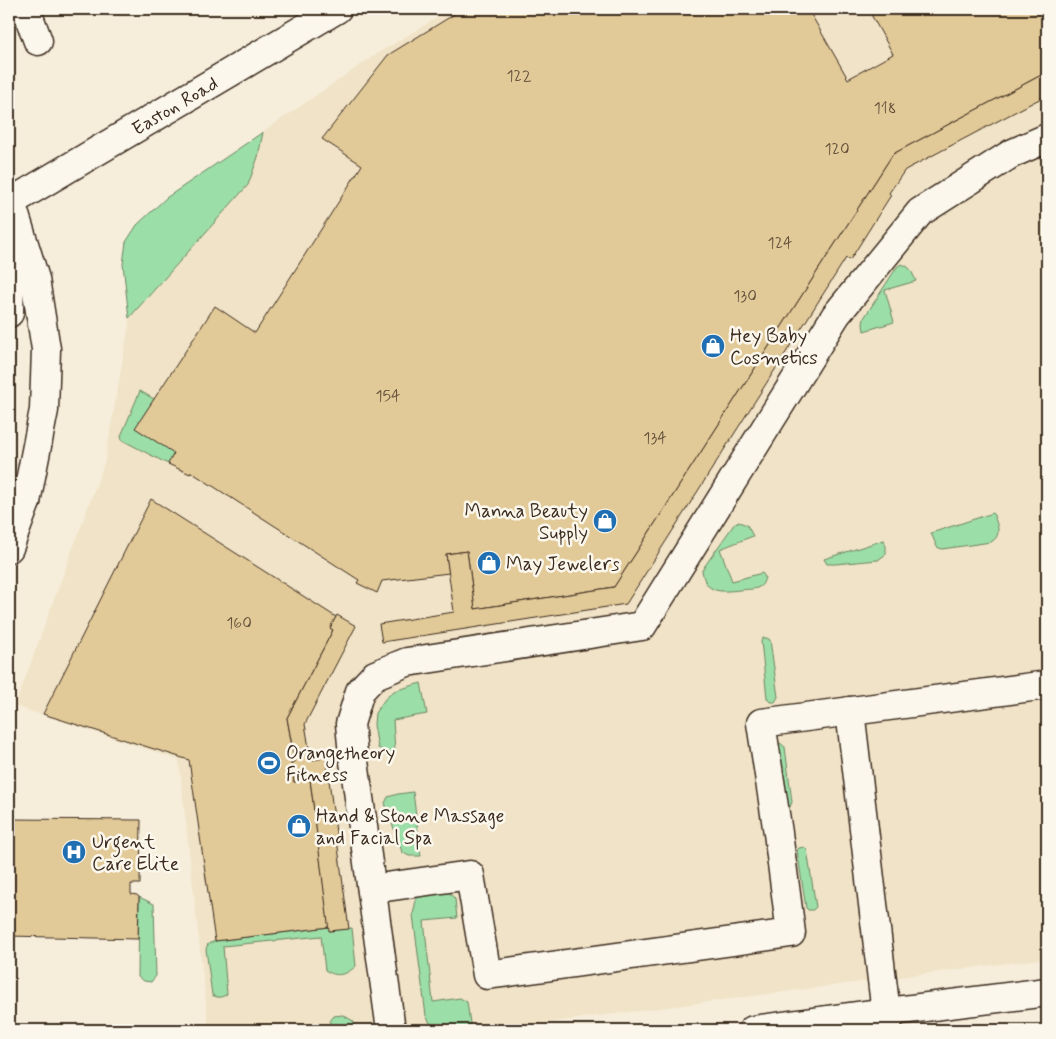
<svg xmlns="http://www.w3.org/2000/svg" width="1056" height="1039" font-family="Mynerve,sans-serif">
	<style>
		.built { fill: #f0e3c7 }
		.green { fill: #9cdea8; stroke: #6c8463 }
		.building { fill: #e2ca98; stroke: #3b2a1e }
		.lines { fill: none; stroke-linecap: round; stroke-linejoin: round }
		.minor-casing { stroke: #3b2a1e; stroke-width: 31 }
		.major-casing { stroke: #3b2a1e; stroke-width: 31 }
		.highway-casing { stroke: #3b2a1e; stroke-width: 31 }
		.minor { stroke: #fbf7ec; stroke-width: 28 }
		.major { stroke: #fbf7ec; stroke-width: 28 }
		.highway { stroke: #fbf7ec; stroke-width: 28 }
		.labels { text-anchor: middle; stroke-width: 5; stroke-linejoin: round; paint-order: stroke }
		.number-label { font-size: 16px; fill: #65523c }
		.street-label { font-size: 19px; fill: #3b2a1e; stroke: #fbf7ec }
		.poi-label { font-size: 19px; fill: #3b2a1e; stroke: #fbf7ec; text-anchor: start }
	</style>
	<rect width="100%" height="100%" fill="#f6eedb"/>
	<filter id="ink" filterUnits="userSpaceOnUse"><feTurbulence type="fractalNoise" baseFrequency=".02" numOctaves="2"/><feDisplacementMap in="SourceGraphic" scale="10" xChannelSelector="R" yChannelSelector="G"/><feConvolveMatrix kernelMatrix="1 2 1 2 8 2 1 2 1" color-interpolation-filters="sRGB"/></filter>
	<g filter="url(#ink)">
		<!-- built -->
		<path class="built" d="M452 9H1047V958L490 1030H209L179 760 15 706 105 461 129 324 123 264 126 242 137 225 166 198 381 51Z"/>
		<!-- green -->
		<g class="green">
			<path d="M263 132 258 157 248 185 129 318 123 264 126 242 137 225 166 198Z"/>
			<path d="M901 264C911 266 912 273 916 281L885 290 894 322 864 331 863 324 864 318 897 267Z"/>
			<path d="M140 391 154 399 174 453 168 464 122 440 121 436Z"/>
			<path d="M993 513C997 524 1003 535 991 542L942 549 937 547 931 533Z"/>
			<path d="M739 522 747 525 753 536 720 549 732 581 762 573 765 577C764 581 763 585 759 587 754 590 746 589 740 590 720 592 705 594 702 570L735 523Z"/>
			<path d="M884 540 886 548V554L878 560 835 564H827L824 559Z"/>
			<path d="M763 638H767L770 640 778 697 775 702H770L767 698 761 641Z"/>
			<path d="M421 683 427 714 393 720 395 752H386L378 748 374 725 375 713 385 699 394 691Z"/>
			<path d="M780 743 785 747 792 802 790 807H785L776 744Z"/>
			<path d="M413 792 421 856H409L402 852 385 803 388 797 398 794Z"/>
			<path d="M804 847 807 850 816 907 813 910H808L806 908 797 850 799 848Z"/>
			<path d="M423 889 447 890 455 899 457 918 424 921 433 1002 460 998 467 1002 471 1030H434L426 1016 413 915 416 900Z"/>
			<path d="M139 897 154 904 156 976 151 982 144 981 138 977Z"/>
			<path d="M329 927 330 931 352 928 356 966C346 975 337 978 325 970L321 936 223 946 227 994C221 998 218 998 212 995L206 949 208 944 215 941Z"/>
			<path d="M343 1015 353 1021 357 1030H331L330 1021 334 1016Z"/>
		</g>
		<!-- building -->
		<g class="building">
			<path d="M463 9H808L848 79 893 54 868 9H1047V72L893 154 614 587 475 609 467 551 446 554 449 573 382 581 377 593 357 583 359 580 191 472 190 474 168 464 174 453 135 428 215 306 255 333 362 165 322 139 388 55Z"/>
			<path d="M1047 72V95L905 170 889 193 891 195 850 260 846 258 626 604 382 642 379 624 454 612 446 554 467 551 475 609 614 587 893 154Z"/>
			<path d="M151 499 336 617 330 628 333 630 287 718 295 762H291L294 782 310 779 329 927 215 941 189 760 43 714Z"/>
			<path d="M337 615 356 626 305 724 311 760 326 758 349 929 329 931 310 779 294 782 291 762H295L287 718 333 630 330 628Z"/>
			<path d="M9 819 141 820 140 884H131V894L137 895 139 897 138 939 9 936Z"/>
		</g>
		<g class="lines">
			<!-- minor casing -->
			<g class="minor-casing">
				<g id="minor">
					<path d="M26 9 38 41"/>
					<path d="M9 495 26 502"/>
					<path d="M850 711 888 1030"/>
					<path d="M372 889 470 875 487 975 791 933 778 833 761 723 1047 685"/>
					<path d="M391 1030 353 754 350 724 360 691 375 675 407 662 642 626 836 315 920 212 1011 154 1047 138"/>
					<path d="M753 1030 886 1012 1047 992"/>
				</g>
			</g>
			<!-- major casing -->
			<g class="major-casing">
				<g id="major">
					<path id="s1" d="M11 202 337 9"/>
				</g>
			</g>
			<!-- highway casing -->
			<g class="highway-casing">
				<g id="highway">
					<path d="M9 196 35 279 46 349 44 410 26 502 9 548"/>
					<path d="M9 313 11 226"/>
				</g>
			</g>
			<!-- minor -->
			<use href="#minor" class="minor"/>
			<!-- major -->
			<use href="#major" class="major"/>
			<!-- highway -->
			<use href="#highway" class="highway"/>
		</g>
	</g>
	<!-- icons -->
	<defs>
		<g id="shop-disc" transform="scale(1.25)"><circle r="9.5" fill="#1f6fb2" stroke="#fbf7ec"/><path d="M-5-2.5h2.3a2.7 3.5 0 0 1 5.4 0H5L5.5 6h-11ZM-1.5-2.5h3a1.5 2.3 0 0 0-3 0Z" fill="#fff"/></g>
		<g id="stadium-disc" transform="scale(1.25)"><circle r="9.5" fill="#1f6fb2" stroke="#fbf7ec"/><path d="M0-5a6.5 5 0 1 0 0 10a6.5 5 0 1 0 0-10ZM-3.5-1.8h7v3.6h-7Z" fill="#fff"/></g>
		<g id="hospital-disc" transform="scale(1.25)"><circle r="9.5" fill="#1f6fb2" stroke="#fbf7ec"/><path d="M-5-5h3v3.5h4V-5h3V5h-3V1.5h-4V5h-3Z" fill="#fff"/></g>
	</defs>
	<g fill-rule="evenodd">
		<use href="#shop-disc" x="713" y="346"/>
		<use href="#shop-disc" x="605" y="521"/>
		<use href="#shop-disc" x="489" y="563"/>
		<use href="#stadium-disc" x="269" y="763"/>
		<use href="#shop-disc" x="299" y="826"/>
		<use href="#hospital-disc" x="74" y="852"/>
	</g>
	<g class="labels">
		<!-- number labels -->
		<g class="number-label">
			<text x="519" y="81">122</text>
			<text x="885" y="113">118</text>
			<text x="837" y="154">120</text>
			<text x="780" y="248">124</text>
			<text x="745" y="301">130</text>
			<text x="388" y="401">154</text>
			<text x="655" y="443">134</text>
			<text x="239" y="628">160</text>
		</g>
		<!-- street labels -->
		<g class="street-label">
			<text dy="7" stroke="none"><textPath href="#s1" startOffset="190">Easton Road</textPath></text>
		</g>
		<!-- poi labels -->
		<g class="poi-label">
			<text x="730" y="342">Hey Baby<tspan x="730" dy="22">Cosmetics</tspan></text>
			<text x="588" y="517" text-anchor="end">Manna Beauty<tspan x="588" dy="22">Supply</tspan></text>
			<text x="506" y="570">May Jewelers</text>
			<text x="286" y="759">Orangetheory<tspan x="286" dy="22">Fitness</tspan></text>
			<text x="316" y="822">Hand &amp; Stone Massage<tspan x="316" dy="22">and Facial Spa</tspan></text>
			<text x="92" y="848">Urgent<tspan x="92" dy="22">Care Elite</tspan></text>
		</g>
	</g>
	<!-- margin -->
	<rect width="1056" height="1039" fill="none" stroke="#fbf7ec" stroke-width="30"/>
	<rect x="15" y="15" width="1026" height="1009" fill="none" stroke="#3b2a1e" stroke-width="2" filter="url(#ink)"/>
</svg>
